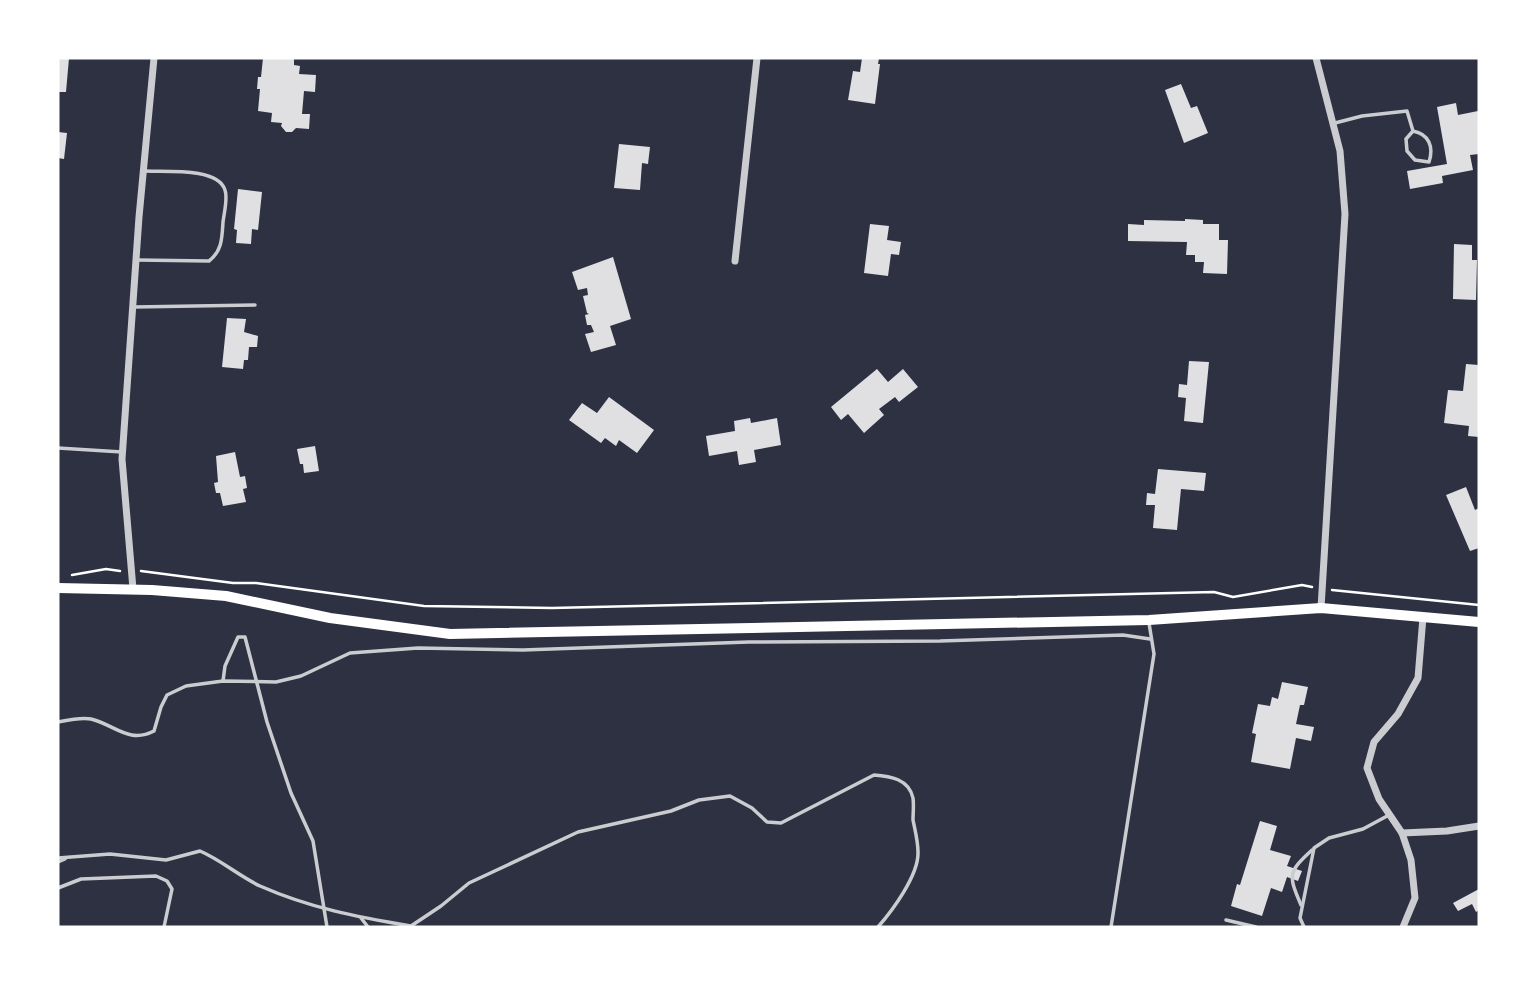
<svg xmlns="http://www.w3.org/2000/svg" width="1537" height="985" font-family="'Archivo Narrow',sans-serif">
	<style>
		.building { fill: #e0e0e3 }
		.lines { fill: none; stroke-linecap: round; stroke-linejoin: round }
		.path { stroke: #fff; stroke-width: 2.5 }
		.service { stroke: #caccd0; stroke-width: 3.5 }
		.minor { stroke: #caccd0; stroke-width: 7 }
		.secondary { stroke: #fff; stroke-width: 10 }
	</style>
	<rect width="100%" height="100%" fill="#2d3142"/>
	<!-- building -->
	<g class="building">
		<path d="M58 58H69L66 92H58Z"/>
		<path d="M263 58 294 59V65L300 66 299 74 316 75 315 92 304 91 302 114H310L309 129 296 128 292 132H286L281 126 282 123 271 122 272 113 258 111 260 89H257L258 77H261Z"/>
		<path d="M862 58H879L878 64H880L875 104 848 100 853 71 860 72Z"/>
		<path d="M1181 84 1191 108 1197 106 1208 133 1184 143 1165 90Z"/>
		<path d="M1456 103 1458 115 1478 111 1479 154 1470 155 1473 170 1442 176 1443 183 1410 189 1407 171 1447 164 1437 107Z"/>
		<path d="M58 132 67 133 64 159 58 158Z"/>
		<path d="M619 144 650 147 648 164 642 163 640 190 614 188Z"/>
		<path d="M238 189 262 192 258 230 252 229 251 244 236 243 237 230 234 229Z"/>
		<path d="M1185 219 1203 220V224H1219V240H1228L1227 274 1203 273 1204 262H1195V255H1186L1187 242 1128 241V224L1144 225V220L1185 221Z"/>
		<path d="M870 224 889 226 887 240 901 242 899 255 891 254 888 276 864 273Z"/>
		<path d="M1454 244 1472 245V260H1477L1476 300 1453 299Z"/>
		<path d="M613 257 631 319 610 326 616 345 591 352 585 334 594 332 591 325H587L585 315 589 314 587 313 583 296 588 295 587 288 578 290 572 272Z"/>
		<path d="M227 318 246 319 244 332 258 336 257 347H249L248 360H244L243 369 222 367Z"/>
		<path d="M1189 361 1209 362 1203 423 1184 421 1186 398 1178 397 1179 384 1187 385Z"/>
		<path d="M1466 364 1479 365V437L1468 436 1469 426 1444 423 1448 390 1463 391Z"/>
		<path d="M877 369 888 382 903 369 918 387 899 402 895 397 879 409 884 415 864 433 848 414 841 420 831 407Z"/>
		<path d="M609 397 654 430 637 453 619 440 616 446 605 438 601 443 569 420 582 403 597 413Z"/>
		<path d="M750 418 751 423 777 418 781 445 754 450 756 462 739 465 737 451 709 456 706 436 735 431 734 421Z"/>
		<path d="M315 446 319 471 304 473 303 464H300L297 449Z"/>
		<path d="M235 452 240 477 245 476 247 488 243 489 246 502 223 506 220 493H216L214 483 218 482 216 456Z"/>
		<path d="M1158 469 1206 473 1204 491 1181 489 1177 530 1153 528 1155 505H1146L1147 493 1155 494Z"/>
		<path d="M1466 487 1475 510 1479 508V548L1470 551 1446 495Z"/>
		<path d="M1282 682 1308 687 1304 705H1300L1296 724 1314 727 1311 741 1296 738 1290 769 1251 762 1256 734 1252 733 1258 704 1270 706 1272 697 1278 699Z"/>
		<path d="M1260 821 1277 826 1270 850 1291 856 1287 866 1302 871 1298 881 1287 877 1282 892 1271 888 1262 916 1231 906 1237 884 1240 885Z"/>
		<path d="M1479 889V910L1476 912 1472 904 1458 911 1453 903Z"/>
	</g>
	<g class="lines">
		<!-- path -->
		<g class="path">
			<path d="M141 571 233 583H256L424 606 552 608 1214 592 1233 597 1302 585 1312 587"/>
			<path d="M72 575 106 569 120 571"/>
			<path d="M1332 590 1479 605"/>
		</g>
		<!-- service -->
		<g class="service">
			<path d="M1335 123 1362 116 1407 111 1413 131 1406 139 1407 151 1415 160 1429 162C1434 147 1429 134 1413 131"/>
			<path d="M137 260 209 261C222 251 222 238 223 222 224 213 228 199 225 190 218 167 165 172 145 171"/>
			<path d="M134 307 255 305"/>
			<path d="M58 448 122 452"/>
			<path d="M223 681 225 666 238 637H245L267 722 291 793 313 841 327 927"/>
			<path d="M58 722C68 720 81 717 91 719 115 725 129 744 154 731L161 707 167 695 186 686 223 681 276 682 301 676 350 653 418 648 523 650 749 642 940 641 1123 635 1150 639"/>
			<path d="M58 858 110 854 166 860 200 851C221 860 239 876 260 886 310 908 357 917 411 926L441 906 469 883 578 832 671 811 699 800 730 796 752 808 767 822 781 823 874 775C890 776 909 779 913 798 914 805 913 813 913 820 915 830 918 841 918 852 919 875 892 911 878 927"/>
			<path d="M58 862 65 859"/>
			<path d="M58 888 81 879 156 876 167 881 172 889 164 927"/>
			<path d="M1301 905C1288 875 1288 872 1312 850"/>
			<path d="M361 918 368 927"/>
			<path d="M1226 920 1256 927"/>
			<path d="M1111 927 1154 654 1149 623"/>
			<path d="M1304 927 1300 918 1314 848 1329 838 1363 829 1389 815"/>
		</g>
		<!-- minor -->
		<g class="minor">
			<path d="M1316 58 1340 151 1345 214 1321 608"/>
			<path d="M735 261 757 58"/>
			<path d="M133 589 122 459 139 217 154 58"/>
			<path d="M1402 833 1447 831 1479 826"/>
			<path d="M1403 927 1415 898 1411 860 1402 833 1379 799 1367 768 1374 742 1398 714 1418 678 1423 617"/>
		</g>
		<!-- secondary -->
		<path class="secondary" d="M58 588 152 590 226 596 330 618 450 634 1149 620 1321 608 1479 622"/>
	</g>
	<!-- border -->
	<rect width="1537" height="985" fill="none" stroke="#ffffff" stroke-width="119"/>
</svg>
